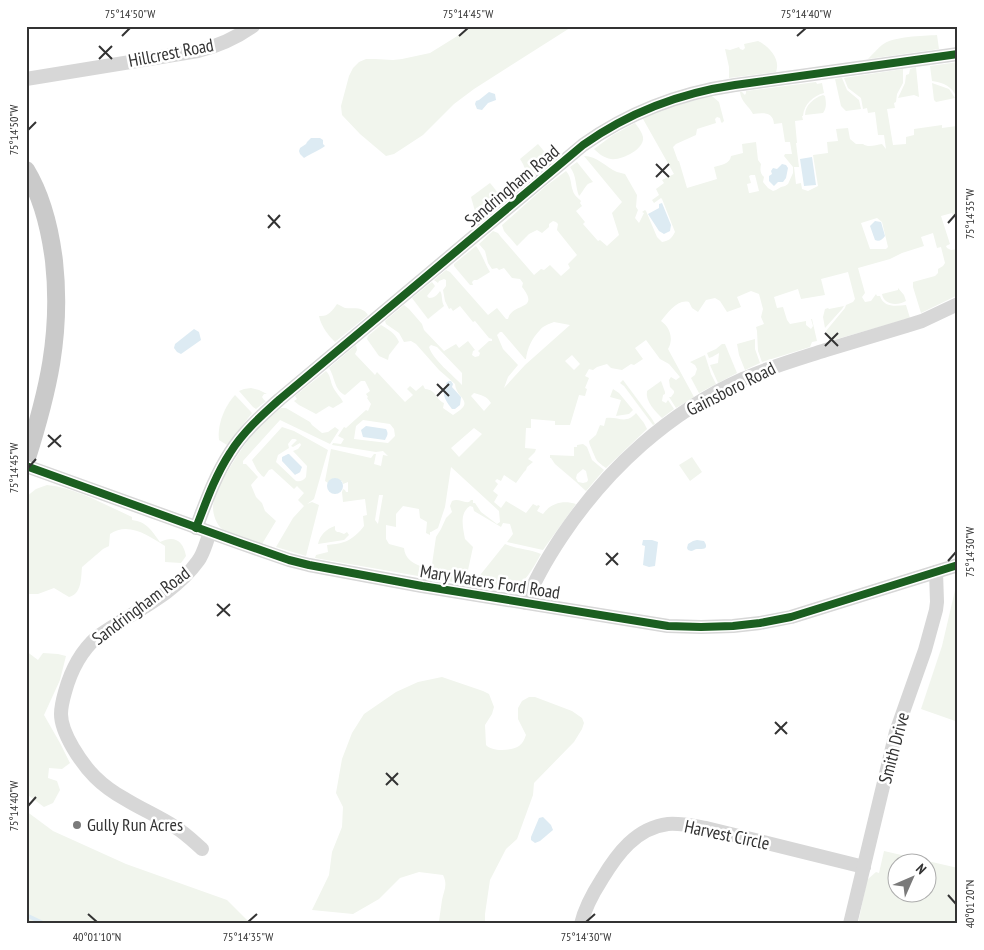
<svg xmlns="http://www.w3.org/2000/svg" width="984" height="950" font-family="'PT Sans Narrow',sans-serif">
	<style>
		.green { fill: #f1f5ed; fill-rule: evenodd }
		.water { fill: #ddebf3 }
		.lines { fill: none; stroke-linecap: round; stroke-linejoin: round }
		.stream { stroke: #ddebf3; stroke-width: 4 }
		.minor { stroke: #d7d7d7; stroke-width: 14 }
		.major { stroke: #cacaca; stroke-width: 18 }
		.cycleway-casing { stroke: #fff; stroke-width: 11 }
		.cycleway { stroke: #1b5e20; stroke-width: 8 }
		.ticks { fill: none; stroke: #333; stroke-width: 2 }
		.poi-dot { fill: #7a7a7a; stroke: #fff; stroke-width: 2 }
		.labels { text-anchor: middle; stroke-width: 5; stroke-linejoin: round; paint-order: stroke }
		.street-label { font-size: 18px; fill: #333; stroke: #fff }
		.poi-label { font-size: 18px; fill: #333; stroke: #fff; text-anchor: start }
		.neatline { fill: none; stroke: #333; stroke-width: 2 }
		.ticks-label { font-size: 12px; text-anchor: middle; fill: #333 }
	</style>
	<rect width="100%" height="100%" fill="#fff"/>
	<!-- green -->
	<g class="green">
		<path d="M470 26H573L474 89 454 104 423 135 394 154 386 156 360 134 342 115 341 106 349 76 353 68 359 62 366 59H375L393 60 402 59 430 53 467 30Z"/>
		<path d="M937 35 939 49 868 59C873 54 877 49 882 45 893 36 923 36 937 35Z"/>
		<path d="M758 41C769 46 781 59 776 72L729 78V67L725 49 730 50 739 47 740 49 743 50 745 48 744 44Z"/>
		<path d="M958 62V98H957C952 86 944 83 932 81L930 66Z"/>
		<path d="M916 67 919 97 914 95 898 98 905 83 906 75 909 74 910 69Z"/>
		<path d="M903 69V83L897 94 896 102 894 103 895 108 887 109 893 145 906 144V137L914 135V129L942 125V128L957 126 958 133V220L955 221 952 213 941 216 950 244 946 246 947 248 951 250 958 249V295L921 313 913 287V282L935 276 938 273V269L943 266 945 263 941 247 937 248 933 233 921 237 924 246 902 253 890 259 858 268 865 293 862 297 865 302 871 301 876 294 877 296H880C884 308 896 306 906 305L910 318 830 341 826 331 845 308 846 305 853 302 855 299 848 272 821 279 825 295 801 299 798 289 774 297 777 308 783 307 787 320 790 324 806 321V325L811 329 813 326 811 319H812L817 341 812 342 810 347 762 362 758 351 757 331 756 327 764 324 761 317 763 309 759 294 751 291 737 297 741 307 727 312 720 301 715 298 706 300 698 312 692 308 689 302C677 299 668 313 661 321 670 327 674 339 668 349L694 397 676 408 669 397H671L674 393V391L670 387 669 380 671 377 676 380 680 377 669 364 660 359 646 340 635 348 643 359 634 365 631 364 622 370 611 368 607 364 597 367 593 370 589 369 585 376 589 378 585 388 587 389 585 396 579 395 570 425H555V421L531 419V428H526L525 448 536 449 535 452 528 459 533 462 527 467 526 470 524 472 516 483 504 475 501 481 497 479 495 481 498 484 493 491 498 495 494 502 501 508 506 501 526 513 533 504 537 506 538 505 540 506 537 511 543 514C551 503 563 500 576 504L543 550 507 542 513 534 510 524 503 523 501 527 474 511 473 507 470 506C459 513 463 528 465 539L473 547 465 584 430 578 436 537 441 529 446 518 452 512 450 506 452 501C458 498 463 503 469 502L471 500H473V503H475L481 512 497 524 500 522 499 511 451 467 445 507 438 528 431 532H430V535L426 533 427 522 420 518 419 509 403 506 396 514V527L386 525V539L389 544 404 548C405 558 411 562 420 566L418 576 315 558 316 555 328 552 327 545C332 544 339 544 344 542 350 541 361 531 364 526L363 516 367 515 365 499 343 502 342 492 343 489 345 490 346 492H348V482L343 484 342 481 330 480 328 483 325 481 331 449 371 458 374 454H376L374 464 381 466 383 455 388 456 383 451 376 452 332 445 333 443 341 444 344 439 338 436 344 427 346 428 366 410 368 411 371 404 367 398 368 397 366 394 370 391 365 381H361L345 395C334 390 335 377 329 368L356 345 357 350 355 354 375 375 377 372 405 402 413 395 407 389 410 386 416 391 423 385 425 389C437 390 435 399 444 403L443 408 453 415C477 401 456 399 455 384L439 370 416 344 411 341 404 342 399 333 386 324 385 321 404 305 409 309 422 324 424 330 444 351 456 344 459 348 468 341 475 350 473 351 472 355 475 357 479 356 480 353 478 351 489 341H492V339L489 338 475 321 473 322 460 306 453 311 451 308 449 309 445 301 443 290 446 286V280L444 279 439 281 438 283 434 280 446 270 450 272 488 315 497 308 506 319H508C512 302 541 311 522 287L523 283 520 279 512 278 504 268 499 270 497 268 492 269 488 263 485 251 479 244 493 231 498 233 501 237 534 275 541 269 544 270 550 265 561 276 570 268 568 264 577 255 557 230 558 224 556 222 553 221 549 224V227L542 233 537 230 529 234 517 246 504 231 502 225 546 186 566 171C572 178 570 183 573 191 574 195 578 198 581 201L580 203 582 206 576 211 585 222 583 224 598 241 600 240 607 246 619 235 612 213 622 202 584 156C597 156 606 167 617 172 620 173 622 173 625 174L637 195 636 207 638 210 635 218 639 223 644 213 642 212 645 210 646 211 657 237 662 242C669 241 672 238 675 232L662 199 661 198 654 203 652 200 659 195 656 189 664 183 662 180 674 174 643 119C664 107 689 102 712 96L719 102 724 121 722 123 721 122 720 118 717 117 715 119 716 123 697 129 696 135 676 144 673 147 678 161H679L687 188 717 179 714 167C721 165 730 164 731 156L743 153 742 144 756 142 758 160 761 164C760 170 760 173 764 177L763 182 768 188 773 191 776 190 781 187 785 186 788 184 793 173V167L784 156 785 154H792L790 142H785L782 123 774 124C773 111 762 113 753 114 749 106 741 102 740 92H742L745 95 746 93V91L816 82 817 84 822 83 824 93C813 96 804 104 803 116H802L803 120 795 121 797 143H796L799 167H794L796 184 801 183 802 189 808 191 818 186 813 155 828 153 827 142 838 141 836 129 848 128 850 139 856 144H863C868 148 876 145 882 144L886 149 884 135H878L875 112 868 113 867 108 863 109 861 98 848 88 844 78ZM751 175H755L759 191 750 193H749L747 184 751 183 749 176ZM877 218 882 222 888 247 886 249H870L861 223ZM554 322 570 325 525 365 504 388 508 377 518 365 503 349 497 335 500 332H502L525 359H526C527 349 532 338 540 330 543 326 549 324 554 322ZM431 345 437 347 462 373V385C453 375 433 360 429 347ZM572 355 580 364 574 370 565 361ZM474 393C481 395 487 396 491 403L484 411 471 396ZM363 420 390 424 394 429 395 436 388 443 354 439 356 426ZM474 428 482 434 459 457 451 448ZM379 495H383L378 524 375 520Z"/>
		<path d="M842 78 847 90 859 100 861 109 846 111 841 106 835 79Z"/>
		<path d="M932 83 949 89 955 98 936 102 934 100Z"/>
		<path d="M823 95 825 96C826 102 827 108 823 113L805 115C805 105 814 98 823 95Z"/>
		<path d="M635 123C638 127 642 132 643 137 645 149 621 161 611 159 604 158 598 153 594 149L613 135Z"/>
		<path d="M538 144 552 161 530 180C526 173 525 166 520 159Z"/>
		<path d="M577 162 593 182C591 183 589 183 588 184 586 185 582 193 579 196 575 186 577 176 570 167Z"/>
		<path d="M490 183 503 199 505 203 482 221 480 218 483 216 484 209 481 206 476 208 475 211 471 197Z"/>
		<path d="M476 246C482 254 485 264 490 272L477 280H474L472 282 473 285H470L454 266V264Z"/>
		<path d="M432 282 435 286 427 296 429 298C435 298 437 295 440 291 443 295 441 301 444 306L428 319 412 298Z"/>
		<path d="M898 288 904 295 906 301C897 306 884 305 882 294L898 290Z"/>
		<path d="M337 304C340 305 342 307 345 308 354 309 362 306 368 315L335 342C328 335 321 326 319 316 328 317 332 311 337 304Z"/>
		<path d="M844 306 842 309 825 328 823 317 825 309 828 308 829 309Z"/>
		<path d="M381 325C389 330 395 333 399 342L389 355 388 360 379 356 367 339 368 336Z"/>
		<path d="M755 339V349L760 363 745 370 739 355 737 344Z"/>
		<path d="M722 344H725L737 373 718 383 710 365 718 363 719 353 712 357 709 358 707 353 716 349Z"/>
		<path d="M705 355 711 374 716 384 699 393 691 378 695 375 697 369 695 365 690 362Z"/>
		<path d="M326 371C331 376 330 381 333 387 335 392 340 396 343 402L333 408 329 406 316 414 299 405 294 401 297 399 295 396Z"/>
		<path d="M623 380 652 419 655 424 653 425 624 386 620 383Z"/>
		<path d="M661 381 665 392V394L663 395 662 401 666 403 668 400 674 409 662 418C655 411 645 401 647 391Z"/>
		<path d="M251 388 259 390 267 394H264L262 397 264 400 266 401 256 409 253 407 239 391 244 389Z"/>
		<path d="M613 389 619 393 633 410 629 414 616 416 621 400 610 397Z"/>
		<path d="M235 395 252 413 227 445 219 440C217 424 225 406 235 395Z"/>
		<path d="M281 408H286L310 422 312 425 322 433 328 432 335 427 339 430 330 444 280 420 243 461V464H246L258 477 251 485 256 497 262 503 265 511 276 521 262 544C254 541 228 533 222 529 217 525 213 515 213 508 213 490 241 449 253 434 261 425 271 416 281 408Z"/>
		<path d="M636 413 644 423 647 429 606 468C595 460 597 461 592 450 591 447 589 444 589 441L596 435 600 425 604 426 606 418C618 416 626 425 636 413Z"/>
		<path d="M282 427 294 431 328 450 314 499 307 504 312 502 319 505 306 556 276 547 293 518 304 506 298 500 304 493 297 486 294 489 272 469 269 470 264 477 262 476 257 470 252 460ZM292 439H295L297 440 291 446 293 447 300 443 301 445 298 449 293 451 307 466 306 477C303 481 300 482 296 481L276 462 278 455 289 448 288 444Z"/>
		<path d="M583 444 587 447 592 460 604 470 586 491 575 481 555 464 551 458H550V455L574 456V447H577V445ZM583 469 586 471 588 480 587 482 583 483 578 482 576 478 577 474Z"/>
		<path d="M692 457 702 472 690 481 679 465Z"/>
		<path d="M47 485C77 488 105 505 132 517V520C147 522 151 530 160 542 175 535 183 541 186 556L181 563 165 562V546C150 537 129 521 110 534L109 546 103 549 82 567C81 577 82 594 69 597L54 588 38 594H26V497L36 489Z"/>
		<path d="M335 526V530L337 532H339L344 534 347 532 349 535 344 540 318 544C320 535 326 529 335 526Z"/>
		<path d="M505 544C517 549 530 549 541 554 533 568 523 589 505 590 496 590 485 587 476 586L481 574Z"/>
		<path d="M956 586H958V722L921 709 942 646Z"/>
		<path d="M26 651 38 660 43 653 58 654 66 656 60 680 44 715 60 743 70 763 62 769 49 768 48 778 57 781 60 790 53 803 44 807 28 795 26 796Z"/>
		<path d="M442 677 483 691 489 694 494 707 492 714 485 725 486 745C492 752 511 751 519 746 523 743 524 740 526 735L518 719V708L522 701 529 697H535L572 711 582 718 584 723 582 729 574 742 534 783 533 795 517 839 506 849 490 880 485 914V924H438L439 921C440 914 441 907 442 900 444 890 448 885 443 875L419 872 400 878 379 899 353 914 312 910 329 875 332 852 342 827 343 807 336 793 342 759 352 733 364 714 396 692 418 682Z"/>
		<path d="M26 811 53 831 126 864 227 900 251 924H26Z"/>
		<path d="M884 851 958 868V924H858L867 880 876 872 879 873ZM896 862H926V892H896Z"/>
	</g>
	<!-- water -->
	<g class="water">
		<path d="M489 92 495 94 496 100 488 103 482 110 477 109 475 104 476 101 479 100Z"/>
		<path d="M311 138H320L323 140V144L325 146C320 150 310 154 304 158L300 154 299 151 300 148 306 144 307 142Z"/>
		<path d="M812 157 816 185 804 186 800 159Z"/>
		<path d="M782 164 786 165 788 168 786 178 783 182H778L774 186 769 181V176L772 174 771 171 773 168 777 169Z"/>
		<path d="M662 203 671 225 670 231 664 234 659 231 648 214 659 208V204Z"/>
		<path d="M875 221 881 222 885 236C882 240 879 242 875 240L870 226Z"/>
		<path d="M194 329 199 332 201 340 181 354 177 352 174 348 175 344Z"/>
		<path d="M449 381H451L453 384 452 387 461 397 460 405 455 409H452C447 403 441 394 445 387H448L446 383Z"/>
		<path d="M366 426 386 429C389 434 387 436 385 440L363 437 361 430Z"/>
		<path d="M288 454H289L302 467C299 474 302 471 295 475L282 461V457Z"/>
		<circle cx="335" cy="486" r="8"/>
		<path d="M643 540H652L658 542 655 566 649 567 643 565 645 546 642 545Z"/>
		<path d="M697 540 704 541C710 550 702 549 697 549 695 549 693 551 691 551L688 550 687 548 688 544 693 541Z"/>
		<path d="M543 817 551 825 553 830 540 841 535 843 531 840V837L539 818Z"/>
	</g>
	<g class="lines">
		<!-- stream -->
		<path class="stream" d="M26 915 45 924"/>
		<!-- minor -->
		<g class="minor">
			<path d="M26 79 198 51C218 46 236 38 253 26"/>
			<path d="M26 466 240 543 289 560 309 565 422 586 668 626 701 627 733 626 760 623 791 617 958 565"/>
			<path d="M196 528C206 502 215 476 230 453 243 432 261 416 280 399L583 145C628 113 680 93 735 85L958 54"/>
			<path d="M526 603C535 578 548 557 562 536 607 469 669 412 743 379 770 367 798 359 826 350 852 342 879 334 906 326L922 321 958 304"/>
			<path d="M202 849C193 841 185 833 175 827 160 817 141 809 125 799 114 793 104 786 95 777 81 763 61 733 61 714 61 707 63 699 65 692 71 670 80 652 97 637 130 613 173 596 198 561 204 553 206 542 210 533"/>
			<path d="M581 924C585 907 593 893 602 879 617 854 636 828 668 824 681 823 694 826 706 828L864 867"/>
			<path d="M850 924 896 732 925 650 936 610 937 602 936 572"/>
		</g>
		<!-- major -->
		<path class="major" d="M26 170C43 198 50 229 54 261 62 334 48 392 26 461"/>
		<!-- cycleway casing -->
		<g class="cycleway-casing">
			<g id="cycleway">
				<path d="M26 466 240 543 289 560 309 565 422 586 668 626 701 627 733 626 760 623 791 617 958 565"/>
				<path d="M196 528C206 502 215 476 230 453 243 432 261 416 280 399L583 145C628 113 680 93 735 85L958 54"/>
			</g>
		</g>
		<!-- cycleway -->
		<use href="#cycleway" class="cycleway"/>
	</g>
	<!-- ticks -->
	<path class="ticks" d="M122 36 130 28M459 36 468 28M797 36 806 28M99 46 112 59M99 59 112 46M28 130 36 122M656 164 669 177M656 177 669 164M268 215 280 228M948 223 956 214M268 228 280 215M825 333 838 346M825 346 838 333M437 384 449 396M437 396 449 384M48 435 61 447M48 447 61 435M28 468 36 459M606 553 618 565M948 561 956 552M606 565 618 553M217 604 230 616M217 616 230 604M775 722 787 734M775 734 787 722M386 773 398 785M386 785 398 773M28 806 36 797M948 895 956 904M88 914 97 922M248 922 257 914M586 922 595 914"/>
	<!-- markers -->
	<circle class="poi-dot" cx="77" cy="825" r="5"/>
	<g class="labels">
		<!-- street labels -->
		<g class="street-label">
			<text transform="translate(171 53) rotate(-11)" y="6">Hillcrest Road</text>
			<text transform="translate(512 186) rotate(-40)" y="6">Sandringham Road</text>
			<text transform="translate(731 389) rotate(-27)" y="6">Gainsboro Road</text>
			<text transform="translate(490 582) rotate(9)" y="6">Mary Waters Ford Road</text>
			<text transform="translate(141 606) rotate(-37)" y="6">Sandringham Road</text>
			<text transform="translate(894 748) rotate(-75)" y="6">Smith Drive</text>
			<text transform="translate(727 835) rotate(12)" y="6">Harvest Circle</text>
		</g>
		<!-- poi labels -->
		<g class="poi-label">
			<text x="87" y="831">Gully Run Acres</text>
		</g>
	</g>
	<!-- border -->
	<rect width="984" height="950" fill="none" stroke="#ffffff" stroke-width="55"/>
	<!-- north arrow -->
	<g transform="translate(912 878) rotate(45)"><circle r="24" fill="#ffffff" stroke="#adadad"/>
	<path d="M0-4L9 19L0 12L-9 19Z" fill="#7a7a7a"/>
	<text y="-8" font-size="14" font-weight="bold" text-anchor="middle" fill="#333333">N</text>
	</g>
	<rect x="28" y="28" width="928" height="894" class="neatline"/>
	<g class="ticks-label">
		<text x="130" y="18">75°14'50"W</text>
		<text x="468" y="18">75°14'45"W</text>
		<text x="806" y="18">75°14'40"W</text>
		<text transform="translate(14 130) rotate(-90)" y="4">75°14'50"W</text>
		<text transform="translate(970 214) rotate(-90)" y="4">75°14'35"W</text>
		<text transform="translate(14 468) rotate(-90)" y="4">75°14'45"W</text>
		<text transform="translate(970 552) rotate(-90)" y="4">75°14'30"W</text>
		<text transform="translate(14 806) rotate(-90)" y="4">75°14'40"W</text>
		<text transform="translate(970 904) rotate(-90)" y="4">40°01'20"N</text>
		<text x="97" y="941">40°01'10"N</text>
		<text x="248" y="941">75°14'35"W</text>
		<text x="586" y="941">75°14'30"W</text>
	</g>
</svg>
